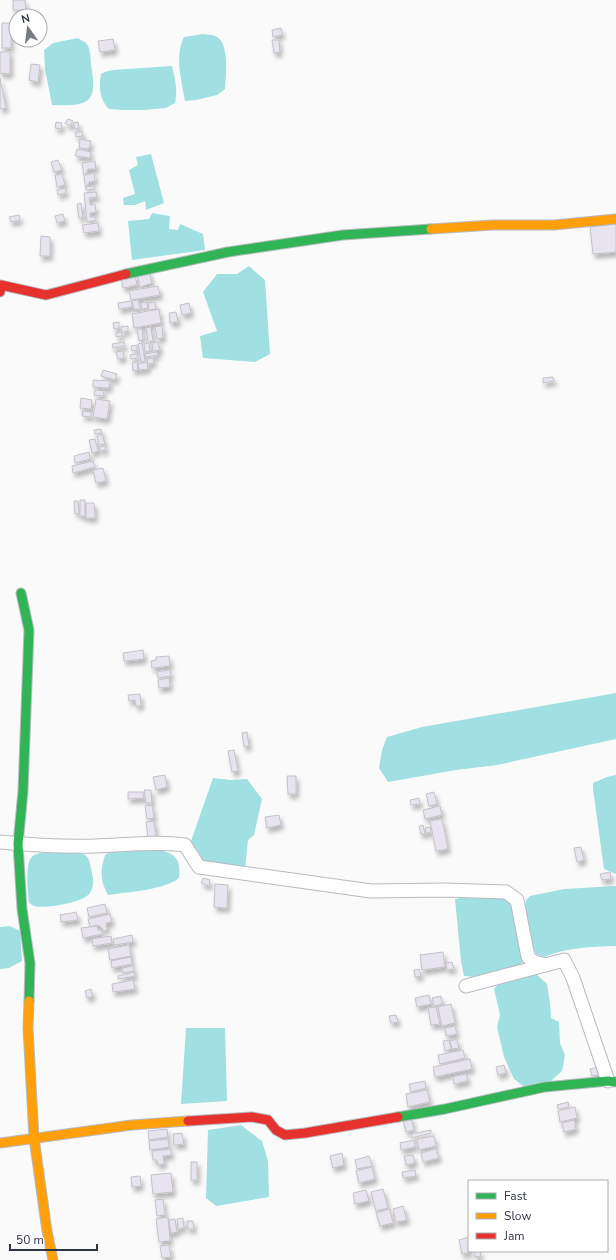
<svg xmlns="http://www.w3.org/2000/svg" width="616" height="1260" font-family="'Nunito Sans',sans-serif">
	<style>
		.water { fill: #a0e0e2 }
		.building { fill: #e7e3ef; stroke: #c4c2c8; filter: url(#shadow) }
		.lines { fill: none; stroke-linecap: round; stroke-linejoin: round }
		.street-casing { stroke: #b7bac0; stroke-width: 15 }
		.fast-casing { stroke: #b7bac0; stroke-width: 11 }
		.slow-casing { stroke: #b7bac0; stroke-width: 11 }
		.jam-casing { stroke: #b7bac0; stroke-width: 11 }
		.street { stroke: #fefefe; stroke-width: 13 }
		.fast { stroke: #30b455; stroke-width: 9 }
		.slow { stroke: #ff9f0a; stroke-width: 9 }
		.jam { stroke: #e5322d; stroke-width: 9 }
	</style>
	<defs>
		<filter id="shadow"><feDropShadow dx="2.5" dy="4.5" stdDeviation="2" flood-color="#0004"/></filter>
	</defs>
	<rect width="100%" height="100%" fill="#fafafa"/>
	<!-- water -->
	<g class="water">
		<path d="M203 34C206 35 211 34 215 36 230 41 226 76 225 89L217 95 196 100 185 101C182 81 174 57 184 37Z"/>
		<path d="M78 38C80 40 84 41 86 43 91 49 90 57 91 64 92 73 97 92 88 100 79 107 63 105 52 105L45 69 44 50 53 43Z"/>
		<path d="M172 66C175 79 178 90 175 103L166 108 144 110H122L109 109C99 99 99 87 101 74 109 69 118 70 127 69 142 68 157 67 172 66Z"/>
		<path d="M151 154 164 203 146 210 145 201 135 205H124L123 198 135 194 129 170 138 165 136 157Z"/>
		<path d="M152 213 170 216 169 229 178 230 180 224 203 234 205 250 132 260 128 221 149 219Z"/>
		<path d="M249 266 265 280 270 354 255 362 203 358 200 336 217 331 203 292 217 274H237Z"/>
		<path d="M616 693V739L497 765 456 770 388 782 379 768 382 750 387 737 422 727Z"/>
		<path d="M616 775V874L604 869 593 789V783L607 777Z"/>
		<path d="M213 778 231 780 247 779 262 799 254 835 248 840 245 869 201 865 190 844Z"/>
		<path d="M145 848C165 851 183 851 179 878 165 890 127 892 108 895 100 880 100 872 105 855L113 850Z"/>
		<path d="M46 852C56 852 73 850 83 854 89 856 90 863 91 869 93 876 95 885 90 893 83 903 45 909 34 906 32 905 31 904 29 903 28 894 25 865 31 858 33 854 41 853 46 852Z"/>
		<path d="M616 886V946C591 947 567 947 544 957L536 954 528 937 524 916 526 900 530 896 564 889Z"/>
		<path d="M479 894 508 897 519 928 523 945V962L513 969 475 977 464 976 461 961 455 899Z"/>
		<path d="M10 926 20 931 22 961 9 968 0 969V927Z"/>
		<path d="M536 974 547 984 550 1003 551 1018 559 1022 560 1043 565 1055 562 1071 551 1081 526 1088 514 1079 504 1057 497 1027 500 1015 494 989 499 983Z"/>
		<path d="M186 1028H225L227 1101 181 1104Z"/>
		<path d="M241 1125 262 1141 268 1161 269 1197 216 1206 206 1198 208 1130Z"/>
	</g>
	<!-- building -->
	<g class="building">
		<path d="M13 0H25L26 10H13Z"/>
		<rect x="2" y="23" width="9" height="25"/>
		<path d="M281 28 282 35 273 37 272 30Z"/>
		<path d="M113 39 115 50 100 52 98 41Z"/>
		<path d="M272 40H279L280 52 274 53Z"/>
		<path d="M0 52H10V74L0 73Z"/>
		<path d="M31 64 40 65 38 82 29 80Z"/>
		<path d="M0 78 6 108 0 109Z"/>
		<path d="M68 119 73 121 70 126 65 123Z"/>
		<path d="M56 122 62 123 61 129 55 128Z"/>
		<path d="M78 122 79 128 75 129 73 123Z"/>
		<path d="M82 131 83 136 76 137 75 133Z"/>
		<path d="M80 139 91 141 89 149 79 148Z"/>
		<path d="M77 149 91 152 90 158 75 156Z"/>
		<path d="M58 160 62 170 54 172 51 162Z"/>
		<path d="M95 161 96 169H88L85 175 94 173 95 181 89 182 86 187 94 186 95 189 86 190 82 163Z"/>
		<path d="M62 174 65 185 57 187 55 175Z"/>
		<path d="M65 188 66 193 58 195 57 190Z"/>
		<path d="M96 192 97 197 89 198 90 205 95 204 96 212 90 213V217H96V220L87 222 84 193Z"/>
		<path d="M81 203 83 217 79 218 77 204Z"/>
		<path d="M63 214 65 221 57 223 55 216Z"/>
		<path d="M19 215 20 220 11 222 9 217Z"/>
		<path d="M98 223 99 231 84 233 82 225Z"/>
		<path d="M616 224V252L593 254 590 227Z"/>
		<path d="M41 236 50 237V256H40Z"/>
		<path d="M149 271 152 283 140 287 137 274Z"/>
		<path d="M135 275 137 285 123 288 121 278Z"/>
		<path d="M158 286 160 295 131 300 129 291Z"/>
		<path d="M138 300 140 309H134L132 301Z"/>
		<path d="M131 301 132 307 119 309 118 303Z"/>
		<path d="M147 302 148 308 142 309 141 303Z"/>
		<path d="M155 302 156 309 149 310 148 303Z"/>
		<path d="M189 303 191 313 182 315 180 305Z"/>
		<path d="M159 309 161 323 134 328 132 314Z"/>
		<path d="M176 312 178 322 170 323 169 313Z"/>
		<path d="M119 322V328L114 329 113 323Z"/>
		<path d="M128 326V331L122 332 121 327Z"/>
		<path d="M162 326 163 338 157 339 155 327Z"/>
		<path d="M151 327 153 341 148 342 146 328Z"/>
		<path d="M137 329H142L143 340 139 341Z"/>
		<path d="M121 332 122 336 116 337V333Z"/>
		<path d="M124 342 125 346 113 348 112 344Z"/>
		<path d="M158 342 160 350 153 351 152 343Z"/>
		<path d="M142 343 145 361 141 362 138 344Z"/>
		<path d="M149 343 150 351 145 352 144 344Z"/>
		<path d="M137 345V350L132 351 131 346Z"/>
		<path d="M123 351 124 358 118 359 116 352Z"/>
		<path d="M157 352 158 355 146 357 145 354Z"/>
		<path d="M137 354 138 358 131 359 130 355Z"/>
		<path d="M153 358 154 363 148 364 147 359Z"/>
		<path d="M137 362 138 370 133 371 132 363Z"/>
		<path d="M147 362 148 369 139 370 138 364Z"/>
		<path d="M103 370 117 374 115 380 101 376Z"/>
		<path d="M553 377 554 381 543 383V378Z"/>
		<path d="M93 380 110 381 109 388 93 387Z"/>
		<path d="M95 390 104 391 103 396 94 395Z"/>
		<path d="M81 398 92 400 91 409 80 408Z"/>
		<path d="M96 399 110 401 107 419 93 417Z"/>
		<path d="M83 411 91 412V417L82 416Z"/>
		<path d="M101 429 102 433 95 434 94 430Z"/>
		<path d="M102 434 105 444 99 445 97 436Z"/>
		<path d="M95 439 98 451 92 453 89 440Z"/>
		<path d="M105 446 106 450 101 451 99 447Z"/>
		<path d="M89 452 90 459 75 463 74 456Z"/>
		<path d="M93 461 95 467 73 473 72 466Z"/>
		<path d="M103 468 106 481 96 483 93 470Z"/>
		<rect x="80" y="500" width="5" height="16"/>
		<path d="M74 501H78L79 513 75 514Z"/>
		<path d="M86 503H94L95 518H86Z"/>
		<path d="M143 650 144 659 124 661 123 653Z"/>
		<path d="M169 656 170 666 152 668 151 661 156 660V657Z"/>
		<path d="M170 670 171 676 158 678 157 672Z"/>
		<path d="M169 678 170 687 159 688 158 680Z"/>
		<path d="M140 694 141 706H136L135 700 129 701 128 695Z"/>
		<path d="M247 732 249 746 244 747 242 733Z"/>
		<path d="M234 750 238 771 232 772 228 751Z"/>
		<path d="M165 775 167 787 156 790 153 777Z"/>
		<path d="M287 776H296V794H288Z"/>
		<path d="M144 790H151L152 803H146Z"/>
		<path d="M128 792H143L144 798 128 799Z"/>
		<path d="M434 792 437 804 429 806 426 794Z"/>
		<path d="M419 798 420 804 411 805 410 800Z"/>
		<path d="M152 805 154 818 147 819 145 806Z"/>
		<path d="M440 806 442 815 425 819 423 810Z"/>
		<path d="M279 815 281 825 267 828 265 817Z"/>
		<path d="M442 819 448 849 436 851 430 821Z"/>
		<path d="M154 821 156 836 148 838 146 822Z"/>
		<path d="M423 825 425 834H421L419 826Z"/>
		<path d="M430 827 431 832 426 833 425 828Z"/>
		<path d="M581 847 584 860 577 862 574 848Z"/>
		<path d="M610 872 611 879 602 880 600 874Z"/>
		<path d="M203 878 210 880 209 886 201 883Z"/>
		<path d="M215 884 228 885 227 908 214 907Z"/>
		<path d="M105 904 107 913 89 917 87 908Z"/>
		<path d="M76 912 78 920 61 922 60 915Z"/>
		<path d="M110 914 112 922 106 923 107 930 105 931 98 925 90 927 88 919Z"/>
		<path d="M97 926 98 930H101L102 934 83 938 81 928Z"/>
		<path d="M132 935 133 942 114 945 113 939Z"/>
		<path d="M111 936 112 943 93 946 92 939Z"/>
		<path d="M129 945 131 956 110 960 108 949Z"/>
		<path d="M443 952 445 967 422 970 420 955Z"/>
		<path d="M131 957 132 964 112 968 111 961Z"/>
		<path d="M452 962 454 969 447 970 446 963Z"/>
		<path d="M133 966 134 971 123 973 122 968Z"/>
		<path d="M419 969 421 976 415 977 414 970Z"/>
		<path d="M134 972 135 976 118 979V976Z"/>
		<path d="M133 980 135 989 113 992 112 984Z"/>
		<path d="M91 989 93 996 87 998 85 991Z"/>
		<path d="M429 995 431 1004 417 1007 415 998Z"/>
		<path d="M441 996 442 1004 434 1006 432 998Z"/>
		<path d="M451 1004 455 1023 442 1026 438 1007Z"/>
		<path d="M436 1007 440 1024 431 1025 428 1008Z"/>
		<path d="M396 1015 398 1022 391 1023 389 1016Z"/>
		<path d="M455 1026 457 1034 446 1036 445 1028Z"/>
		<path d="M457 1039 459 1048 452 1049 450 1041Z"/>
		<path d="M449 1040 451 1049 445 1051 443 1041Z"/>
		<path d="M463 1050 465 1058 440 1064 438 1055Z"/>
		<path d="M470 1059 472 1069 435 1077 433 1067Z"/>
		<path d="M504 1065 506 1073 498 1075 496 1067Z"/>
		<path d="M598 1067 600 1075 592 1076 590 1069Z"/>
		<path d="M466 1074 468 1081 454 1084 453 1077Z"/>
		<path d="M425 1081 426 1088 411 1092 409 1084Z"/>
		<path d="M427 1090 430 1102 408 1107 406 1094Z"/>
		<path d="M568 1102 569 1107 558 1109 557 1105Z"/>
		<path d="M575 1107 577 1118 560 1122 558 1111Z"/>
		<path d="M411 1117 414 1130 406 1132 403 1120Z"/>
		<path d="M574 1120 576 1129 564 1132 562 1123Z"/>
		<path d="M167 1129 168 1137 149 1140 148 1131Z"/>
		<path d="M431 1130V1133L412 1138 411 1134Z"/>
		<path d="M182 1133 184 1144 174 1145 173 1134Z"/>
		<path d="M434 1136 436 1146 419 1150 417 1139Z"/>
		<path d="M168 1139 169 1147 150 1150 149 1141Z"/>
		<path d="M414 1140 415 1147 401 1150 400 1143Z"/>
		<path d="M171 1149V1155L163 1156 164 1164 158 1165 157 1160H153L152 1151Z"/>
		<path d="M436 1149 439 1158 423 1162 421 1153Z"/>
		<path d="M342 1153 344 1165 333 1168 330 1156Z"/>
		<path d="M413 1155 415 1163 406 1165 404 1156Z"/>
		<path d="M369 1156 372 1166 357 1169 355 1160Z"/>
		<rect x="191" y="1162" width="6" height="18"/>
		<path d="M372 1167 375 1179 359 1183 356 1171Z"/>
		<path d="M415 1170 416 1176 403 1178 402 1172Z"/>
		<path d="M171 1173 173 1192 153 1194 151 1175Z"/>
		<path d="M140 1176 141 1186 132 1187 131 1177Z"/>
		<path d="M383 1189 388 1208 376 1211 371 1192Z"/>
		<path d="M366 1190 369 1201 355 1204 353 1193Z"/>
		<path d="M163 1199 165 1215 157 1216 155 1200Z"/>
		<path d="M403 1206 407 1220 396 1222 393 1209Z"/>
		<path d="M390 1209 393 1223 380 1226 376 1213Z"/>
		<path d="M168 1217 170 1241 159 1242 156 1219Z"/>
		<path d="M183 1218 184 1228 178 1229 177 1219Z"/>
		<path d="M175 1219 177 1232 171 1233 169 1220Z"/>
		<path d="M187 1221H193L194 1229H188Z"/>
		<path d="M469 1237V1251L472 1252 462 1254 459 1240Z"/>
		<path d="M169 1245 171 1257 162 1258 160 1246Z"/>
		<path d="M474 1251H480L481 1256 475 1257Z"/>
	</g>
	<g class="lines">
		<!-- street casing -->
		<g class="street-casing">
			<g id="street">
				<path d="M0 842C31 845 64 847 96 846 125 845 155 841 185 845L199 867 371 891 446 890 506 892 517 900 528 957 534 962 546 965"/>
				<path d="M466 986 564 960 573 978 608 1081"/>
			</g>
		</g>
		<!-- fast casing -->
		<g class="fast-casing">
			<g id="fast">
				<path d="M126 274 228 252 343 235 431 229"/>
				<path d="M21 593 29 630 23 791 18 844 22 909 30 963 29 1001"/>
				<path d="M398 1117 445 1109 545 1087 608 1081 616 1082"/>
			</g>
		</g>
		<!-- slow casing -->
		<g class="slow-casing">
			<g id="slow">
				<path d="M431 229 493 225H554L616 219"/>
				<path d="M29 1001 28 1028 34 1138 47 1231 53 1260"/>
				<path d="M0 1143 132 1125 188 1121"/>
			</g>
		</g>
		<!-- jam casing -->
		<g class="jam-casing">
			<g id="jam">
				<path d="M0 292 1 285 46 295 126 274"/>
				<path d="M188 1121 252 1117 268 1120 276 1130 285 1135 305 1133 398 1117"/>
			</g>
		</g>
		<!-- street -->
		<use href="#street" class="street"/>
		<!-- fast -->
		<use href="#fast" class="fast"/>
		<!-- slow -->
		<use href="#slow" class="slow"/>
		<!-- jam -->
		<use href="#jam" class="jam"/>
	</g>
	<!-- legend -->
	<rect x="468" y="1180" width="140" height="72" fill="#ffffff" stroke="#acaeb3"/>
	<rect x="476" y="1193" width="20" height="6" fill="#30b455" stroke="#acaeb3"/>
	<text x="504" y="1200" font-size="12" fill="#2f3542">Fast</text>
	<rect x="476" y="1213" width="20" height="6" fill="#ff9f0a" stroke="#acaeb3"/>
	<text x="504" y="1220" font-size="12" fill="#2f3542">Slow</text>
	<rect x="476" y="1233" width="20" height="6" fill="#e5322d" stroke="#acaeb3"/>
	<text x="504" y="1240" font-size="12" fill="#2f3542">Jam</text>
	<!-- north arrow -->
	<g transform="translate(28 28) rotate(346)"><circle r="19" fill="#ffffff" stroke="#acaeb3"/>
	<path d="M0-3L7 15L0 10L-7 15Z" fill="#767a82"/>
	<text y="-6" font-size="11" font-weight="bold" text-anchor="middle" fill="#2f3542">N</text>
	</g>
	<!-- scale -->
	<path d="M10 1244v6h87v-6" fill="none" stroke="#2f3542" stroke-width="2"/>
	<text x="16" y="1244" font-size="12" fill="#2f3542" stroke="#ffffff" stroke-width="3" paint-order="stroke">50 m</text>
</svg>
